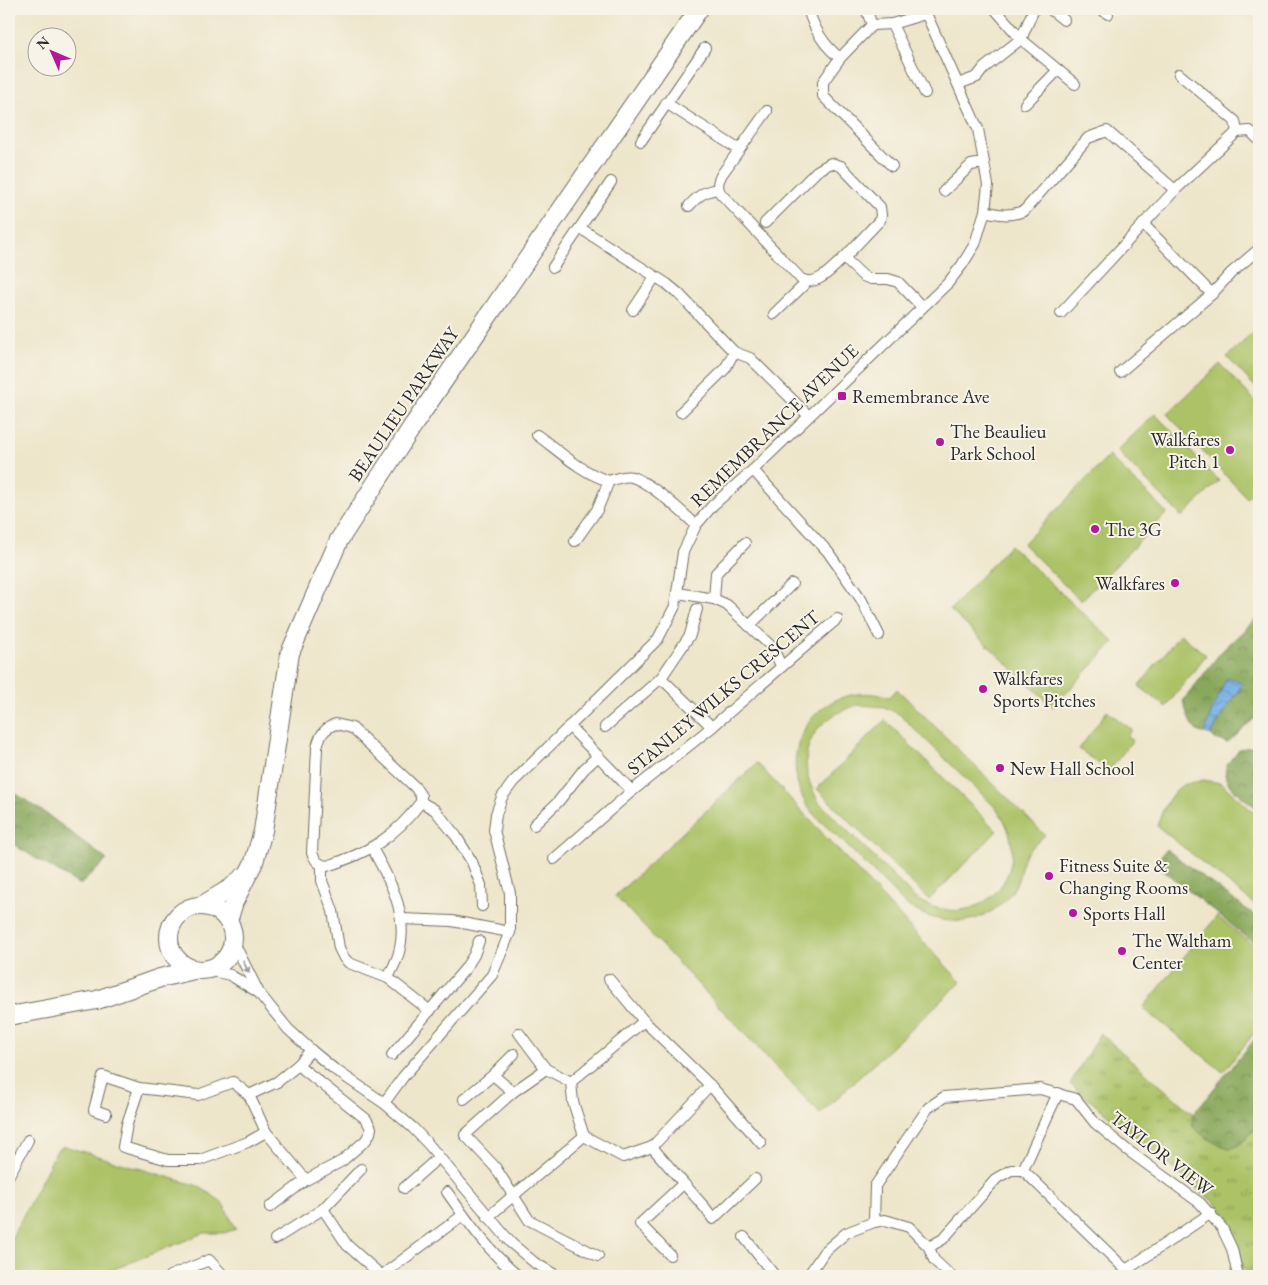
<svg xmlns="http://www.w3.org/2000/svg" width="1268" height="1285" font-family="'EB Garamond',serif">
	<style>
		.grass { fill: url(#grass-tufts); stroke: #6c7648 }
		.forest { fill: url(#forest-crowns); stroke: #5a6a43 }
		.green { fill: #acc266; stroke: #6c7648; fill-rule: evenodd }
		.water { fill: url(#water-waves); stroke: #4f6c88 }
		.lines { fill: none; stroke-linecap: round; stroke-linejoin: round }
		.street-casing { stroke: #6f6c63; stroke-width: 12 }
		.highway-casing { stroke: #6f6c63; stroke-width: 20 }
		.street { stroke: #fff; stroke-width: 10 }
		.highway { stroke: #fff; stroke-width: 18 }
		.oneway { fill: #a0a0a0 }
		.poi-dot { fill: #b5179e; stroke: #f7f3e8; stroke-width: 2 }
		.labels { text-anchor: middle; stroke-width: 4; stroke-linejoin: round; paint-order: stroke }
		.poi-label { font-size: 19px; fill: #2b2b2b; stroke: #f7f3e8; text-anchor: start }
		.street-label { font-size: 19px; fill: #2b2b2b; stroke: #f7f3e8 }
	</style>
	<defs>
		<pattern id="grass-tufts" width="24" height="20" patternUnits="userSpaceOnUse" patternTransform="scale(1.25)"><rect width="24" height="20" fill="#acc266"/><path d="M3 7l-1-3M5 7V3M7 7l1-3M15 17l-1-3M17 17v-4M19 17l1-3" fill="none" stroke="#8c9e54"/></pattern>
		<pattern id="forest-crowns" width="20" height="18" patternUnits="userSpaceOnUse" patternTransform="scale(1.25)"><rect width="20" height="18" fill="#89a85b"/><path d="M2 6a3 3 0 1 1 6 0M12 15a3 3 0 1 1 6 0" fill="none" stroke="#70894b"/></pattern>
		<pattern id="water-waves" width="16" height="10" patternUnits="userSpaceOnUse" patternTransform="scale(1.25)"><rect width="16" height="10" fill="#73aee4"/><path d="M0 5q4-4 8 0t8 0" fill="none" stroke="#5f8eb9"/></pattern>
	</defs>
	<rect width="100%" height="100%" fill="#f7f3e8"/>
	<filter id="ink" filterUnits="userSpaceOnUse"><feTurbulence type="fractalNoise" baseFrequency=".02" numOctaves="2"/><feDisplacementMap in="SourceGraphic" scale="10" xChannelSelector="R" yChannelSelector="G"/><feConvolveMatrix kernelMatrix="1 2 1 2 8 2 1 2 1" color-interpolation-filters="sRGB"/></filter>
	<filter id="wash" filterUnits="userSpaceOnUse"><feTurbulence type="fractalNoise" baseFrequency=".0096" numOctaves="4" result="noise"/><feDisplacementMap in="SourceGraphic" scale="20" xChannelSelector="R" yChannelSelector="G"/><feGaussianBlur stdDeviation="1.12" result="paint"/><feColorMatrix in="noise" values="0 0 0 0 0 0 0 0 0 0 0 0 0 0 0 0 0 1.4 0 .05"/><feComposite in="paint" operator="in"/></filter>
	<g filter="url(#wash)">
		<rect width="100%" height="100%" fill="#eee6cb"/>
		<!-- grass -->
		<path class="grass" d="M1100 1033 1193 1114V1127L1235 1147 1259 1125V1276H1247L1216 1204 1070 1084Z"/>
		<!-- forest -->
		<g class="forest">
			<path d="M1259 616V714L1228 743 1215 739 1211 735 1223 713 1241 688H1221L1205 733C1190 734 1187 711 1183 701L1221 652Z"/>
			<path d="M1259 746V767H1257L1259 769V810C1247 799 1218 786 1227 765 1230 760 1236 754 1239 749Z"/>
			<path d="M9 789 48 815 107 860 80 885 9 842Z"/>
			<path d="M1166 849 1259 919V947L1155 864Z"/>
			<path d="M1259 1034V1125C1254 1130 1242 1144 1235 1147 1223 1152 1201 1134 1193 1127V1114Z"/>
		</g>
		<!-- green -->
		<g class="green">
			<path d="M1259 327V391L1227 357Z"/>
			<path d="M1220 364 1259 405V486L1247 498 1167 414Z"/>
			<path d="M1155 414 1219 481 1182 517 1117 451Z"/>
			<path d="M1109 456 1167 513 1081 601 1023 544Z"/>
			<path d="M1010 545 1114 642 1053 707 950 610Z"/>
			<path d="M1180 634 1206 655 1166 707 1139 686Z"/>
			<path d="M897 689 1045 835C1039 841 1027 850 1024 858 1020 868 1020 880 1013 890 987 929 941 929 905 904 883 881 860 859 838 837 827 827 814 817 806 804 788 774 793 734 819 711 840 693 865 690 890 697ZM858 705 884 707 899 714 997 809C1042 871 977 939 915 898L819 802C792 758 809 719 858 705Z"/>
			<path d="M1107 711 1132 730 1127 736 1133 740 1109 771 1079 749Z"/>
			<path d="M885 720 997 831 929 900 817 789Z"/>
			<path d="M757 763 961 982 820 1114 615 896Z"/>
			<path d="M1203 780 1221 783 1259 817V908L1157 826C1161 813 1170 792 1183 785 1189 783 1197 782 1203 780Z"/>
			<path d="M1217 916 1259 950V1027L1223 1072 1143 1008Z"/>
			<path d="M64 1146 198 1186 222 1202 236 1229 224 1233H204L97 1276H9V1243L57 1150Z"/>
		</g>
		<!-- water -->
		<path class="water" d="M1229 678 1237 680 1242 685 1223 713 1211 735 1205 733 1211 713 1226 679Z"/>
	</g>
	<g filter="url(#ink)">
		<g class="lines">
			<!-- street casing -->
			<g class="street-casing">
				<g id="street">
					<path d="M808 9C814 29 823 45 840 58"/>
					<path d="M866 9 872 25"/>
					<path d="M995 9 1021 39 1034 9"/>
					<path d="M1050 9 1064 20"/>
					<path d="M1101 9 1108 14"/>
					<path d="M892 24 925 93"/>
					<path d="M872 25 840 58 823 82V96L892 166"/>
					<path d="M872 25 892 24 925 14"/>
					<path d="M1179 74 1235 121 1237 132"/>
					<path d="M958 84 977 77 984 68 1021 39 1075 84"/>
					<path d="M666 103 738 149"/>
					<path d="M1025 104 1058 70"/>
					<path d="M767 111 722 174C718 181 716 187 721 194L801 279C818 288 832 267 844 258L863 276 871 279H888L898 282 922 307"/>
					<path d="M641 141 705 48"/>
					<path d="M944 191 971 165 984 163"/>
					<path d="M689 206C698 196 704 191 718 189"/>
					<path d="M985 211C999 215 1010 216 1024 211L1088 138 1107 131 1175 190 1237 132 1250 131 1259 140"/>
					<path d="M765 223 817 171 831 163 841 166 880 207 881 215 880 220 844 258"/>
					<path d="M1143 224 1212 294"/>
					<path d="M580 228 667 284 678 293 734 352 750 358 809 416"/>
					<path d="M553 267 611 182"/>
					<path d="M633 310 655 277"/>
					<path d="M1061 313 1175 190"/>
					<path d="M774 314 807 282"/>
					<path d="M1120 372 1212 294 1231 273 1259 249"/>
					<path d="M681 412 725 369 734 352"/>
					<path d="M537 435C559 451 582 473 609 481"/>
					<path d="M753 470 828 552 861 599 879 635"/>
					<path d="M575 541 597 510 609 481C615 479 625 475 632 477 651 483 681 511 696 525"/>
					<path d="M678 593 714 599 727 605 773 648 781 666"/>
					<path d="M714 599 716 573 745 543"/>
					<path d="M749 626 792 584"/>
					<path d="M661 678 712 727"/>
					<path d="M336 724 352 728 415 787 421 796V802C394 838 368 853 327 866 318 865 315 860 312 853L317 748C319 736 324 728 336 724Z"/>
					<path d="M569 726 632 791"/>
					<path d="M605 727 661 678 690 635 697 609"/>
					<path d="M421 802 435 810 456 836 472 862 481 885 482 906"/>
					<path d="M534 825 558 802 584 769 598 756"/>
					<path d="M372 848C390 880 409 915 399 952 397 961 392 969 388 978"/>
					<path d="M554 859 632 791 712 727 837 619"/>
					<path d="M322 866V881L333 911 339 948 344 958 349 963 388 978 430 1011"/>
					<path d="M402 919 452 921 510 932"/>
					<path d="M233 941 259 993 288 1029 311 1050 334 1069 384 1103 413 1128 429 1145 511 1243 535 1263 557 1276"/>
					<path d="M208 970 230 975 258 992"/>
					<path d="M609 979 644 1021 710 1085 761 1143"/>
					<path d="M644 1021 571 1082 573 1102 584 1136 623 1157 652 1147 710 1085"/>
					<path d="M519 1033 546 1069 571 1082"/>
					<path d="M392 1055 465 969 474 955 479 941"/>
					<path d="M546 1069 513 1092 465 1135 495 1167 529 1220 598 1256"/>
					<path d="M493 1075 513 1092"/>
					<path d="M139 1088 127 1124 123 1147 168 1160H200L248 1142 266 1132"/>
					<path d="M464 1099 493 1075 514 1054"/>
					<path d="M384 1103 403 1077 492 975 510 932V893L494 830 496 814 502 797 513 782 658 639 675 606 683 552 696 525 713 505 753 470 948 283 962 265 975 244 985 211 988 185 978 129 924 9"/>
					<path d="M106 1114 94 1110 103 1076 139 1088 198 1095 233 1082 249 1095"/>
					<path d="M652 1147 706 1209 713 1219 755 1179"/>
					<path d="M1023 1170 1058 1093"/>
					<path d="M9 1175 28 1140"/>
					<path d="M306 1180 266 1132 249 1095 277 1082 298 1065 311 1050"/>
					<path d="M404 1188 439 1157"/>
					<path d="M447 1192C468 1222 490 1253 518 1276"/>
					<path d="M270 1207 306 1180 342 1161 366 1140 370 1133 371 1128 366 1119 298 1065"/>
					<path d="M323 1209 347 1245 382 1276"/>
					<path d="M488 1217 584 1136"/>
					<path d="M874 1222 875 1186 928 1108 944 1097 1040 1089 1076 1099 1095 1123 1126 1149 1200 1203 1222 1228 1232 1249 1238 1276"/>
					<path d="M744 1237 775 1276"/>
					<path d="M275 1239 323 1209 361 1169"/>
					<path d="M929 1247 943 1239 997 1178 1011 1170H1023L1126 1270V1276"/>
					<path d="M670 1255 640 1224 683 1184"/>
					<path d="M1126 1270 1211 1213"/>
					<path d="M170 1276 209 1260 224 1276"/>
					<path d="M381 1276 463 1215"/>
					<path d="M808 1276 824 1252 846 1233 874 1222 885 1220 909 1227 929 1247 934 1260 951 1276"/>
				</g>
			</g>
			<!-- highway casing -->
			<g class="highway-casing">
				<g id="highway">
					<circle cx="201" cy="938" r="32"/>
					<path d="M201 906 231 888 243 877"/>
					<path d="M228 921 234 902 254 862 263 831 290 653 339 540 414 424 699 9"/>
					<path d="M9 1016 97 1000 160 978 194 970"/>
				</g>
			</g>
			<!-- street -->
			<use href="#street" class="street"/>
			<!-- highway -->
			<use href="#highway" class="highway"/>
		</g>
		<!-- one-way arrows -->
		<defs><path id="oneway-solid" d="M-6-.8H1V-3.2L6.5 0L1 3.2V.8H-6Z" transform="scale(1.25)"/></defs>
		<use class="oneway" href="#oneway-solid" transform="translate(246 967) rotate(63)"/>
	</g>
	<!-- markers -->
	<g class="poi-dot">
		<rect x="837" y="391" width="10" height="10" rx="2.5"/>
		<circle cx="940" cy="442" r="5"/>
		<circle cx="1230" cy="450" r="5"/>
		<circle cx="1095" cy="529" r="5"/>
		<circle cx="1175" cy="583" r="5"/>
		<circle cx="983" cy="689" r="5"/>
		<circle cx="1000" cy="768" r="5"/>
		<circle cx="1049" cy="876" r="5"/>
		<circle cx="1073" cy="913" r="5"/>
		<circle cx="1122" cy="951" r="5"/>
	</g>
	<g class="labels">
		<!-- poi labels -->
		<g class="poi-label">
			<text x="852" y="403">Remembrance Ave</text>
			<text x="950" y="438">The Beaulieu<tspan x="950" dy="22">Park School</tspan></text>
			<text x="1220" y="446" text-anchor="end">Walkfares<tspan x="1220" dy="22">Pitch 1</tspan></text>
			<text x="1105" y="536">The 3G</text>
			<text x="1165" y="590" text-anchor="end">Walkfares</text>
			<text x="993" y="685">Walkfares<tspan x="993" dy="22">Sports Pitches</tspan></text>
			<text x="1010" y="775">New Hall School</text>
			<text x="1059" y="872">Fitness Suite &amp;<tspan x="1059" dy="22">Changing Rooms</tspan></text>
			<text x="1083" y="920">Sports Hall</text>
			<text x="1132" y="947">The Waltham<tspan x="1132" dy="22">Center</tspan></text>
		</g>
		<!-- street labels -->
		<g class="street-label">
			<text transform="translate(403 404) rotate(-56)" y="7">BEAULIEU PARKWAY</text>
			<text transform="translate(774 425) rotate(-44)" y="7">REMEMBRANCE AVENUE</text>
			<text transform="translate(723 692) rotate(-40)" y="7">STANLEY WILKS CRESCENT</text>
			<text transform="translate(1162 1153) rotate(38)" y="7">TAYLOR VIEW</text>
		</g>
	</g>
	<!-- margin -->
	<rect width="1268" height="1285" fill="none" stroke="#f7f3e8" stroke-width="30"/>
	<!-- north arrow -->
	<g transform="translate(52 52) rotate(315)"><circle r="24" fill="#f7f3e8" stroke="#a5a39c"/>
	<path d="M0-4L9 19L0 12L-9 19Z" fill="#b5179e"/>
	<text y="-8" font-size="14" font-weight="bold" text-anchor="middle" fill="#2b2b2b">N</text>
	</g>
</svg>
